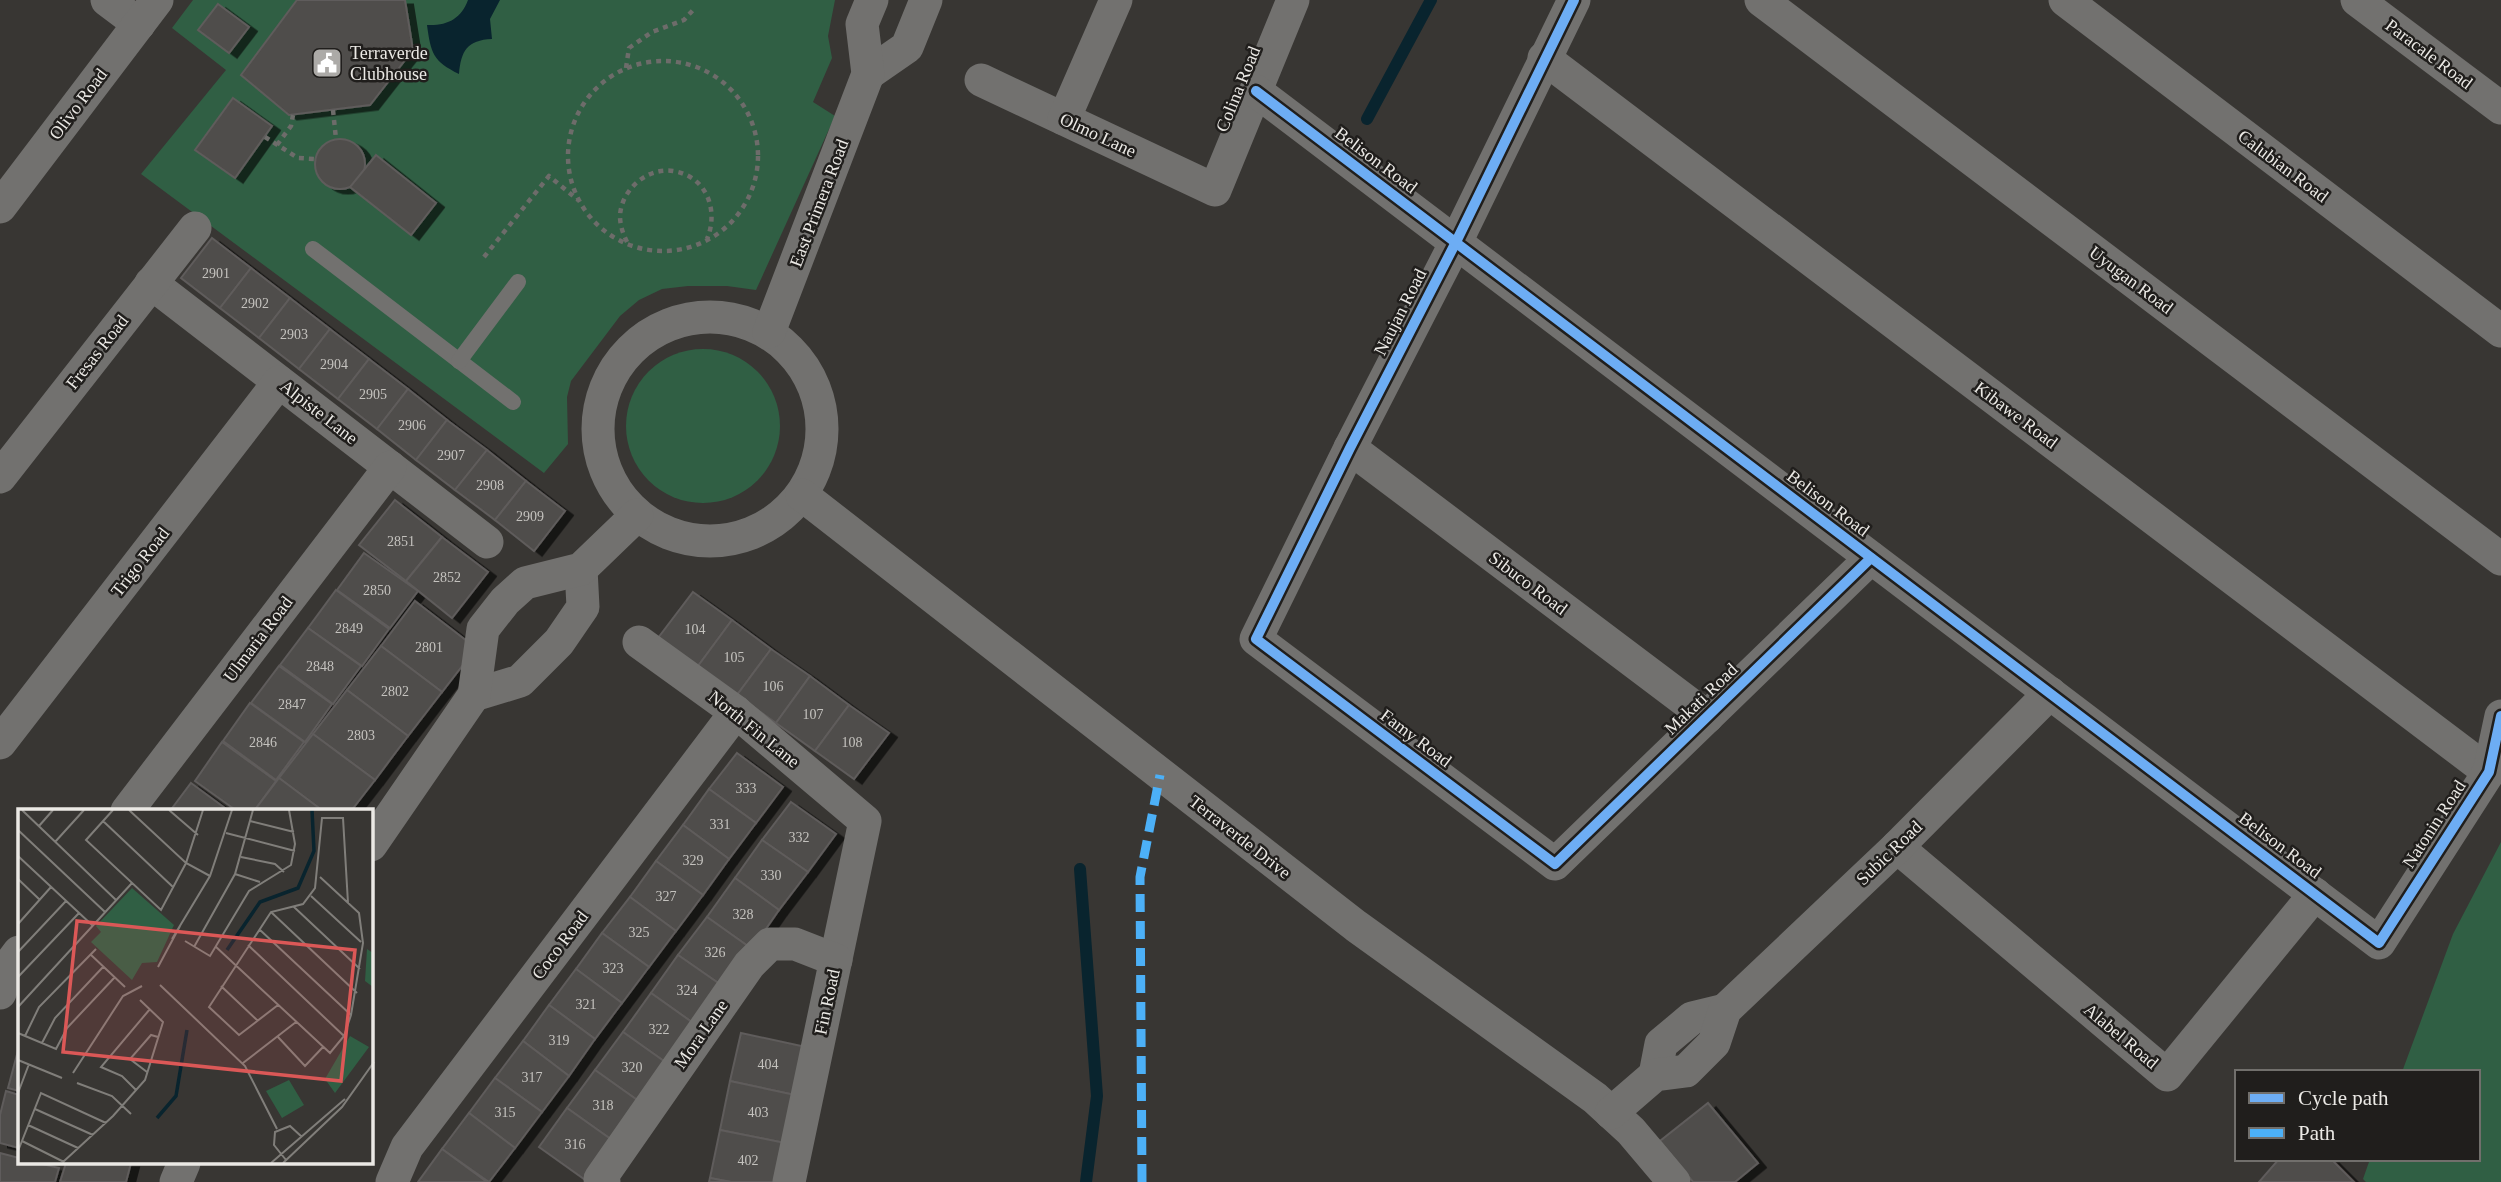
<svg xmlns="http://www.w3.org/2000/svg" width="2501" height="1182" font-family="'Times New Roman',serif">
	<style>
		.green { fill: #305f44 }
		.water { fill: #09242e }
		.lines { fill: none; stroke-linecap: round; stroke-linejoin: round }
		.stream { stroke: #09242e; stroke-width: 12 }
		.building { fill: #4f4d4b; stroke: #5f5c5b; stroke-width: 2; filter: url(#shadow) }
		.path { stroke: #6d6c6a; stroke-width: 4.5; stroke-dasharray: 5 5; stroke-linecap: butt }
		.lane { stroke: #72716f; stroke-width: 16 }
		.street { stroke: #72716f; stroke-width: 33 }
		.quiet { stroke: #4cb0f7; stroke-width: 9; stroke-dasharray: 18 9; stroke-linecap: butt }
		.cycleway-casing { stroke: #201e1c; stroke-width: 15 }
		.cycleway { stroke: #6dadf4; stroke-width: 10 }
		.labels { text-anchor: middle; stroke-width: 5; stroke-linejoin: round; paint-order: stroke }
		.number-label { font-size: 14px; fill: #c4c2be }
		.poi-label { font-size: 18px; fill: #ebe9e5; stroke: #201e1c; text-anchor: start }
		.street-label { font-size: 18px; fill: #ebe9e5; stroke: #201e1c }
		.inset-river { fill: none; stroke: #09242e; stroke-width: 3.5 }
		.inset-road { fill: none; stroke: #807e7a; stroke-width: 2 }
		.view { fill: #db5857; fill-opacity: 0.15; stroke: #db5857; stroke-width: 3.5 }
		.inset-edge { fill: none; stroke: #ebe9e5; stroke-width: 3.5 }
	</style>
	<defs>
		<filter id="shadow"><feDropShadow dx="8" dy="4.5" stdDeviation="0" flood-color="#0009"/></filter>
	</defs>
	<rect width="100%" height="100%" fill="#383633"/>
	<!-- green -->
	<g class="green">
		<path d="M193 0H835L828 36 832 58 813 102 835 116 756 290 727 286H688L662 289 639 300 620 316 571 381 567 397 568 444 544 473 141 174 226 70 172 28Z"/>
		<circle cx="703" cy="426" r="77"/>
		<path d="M2501 842V1182H2366L2363 1179 2370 1159H2478V1072H2402L2453 934Z"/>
	</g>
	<!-- water -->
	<path class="water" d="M468 0H500L490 19 492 39C467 40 461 51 459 74 433 61 431 54 427 25 447 26 461 19 468 0Z"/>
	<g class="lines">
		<!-- stream -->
		<g class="stream">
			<path d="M1367 119 1431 0"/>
			<path d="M1080 869 1097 1096 1086 1182"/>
		</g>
	</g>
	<!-- building -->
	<g class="building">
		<path d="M297 0H405L413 50 370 105 289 115 241 75Z"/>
		<path d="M218 4 249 27 229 53 198 30Z"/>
		<path d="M233 98 272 126 235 178 195 150Z"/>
		<circle cx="340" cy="164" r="25"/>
		<path d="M376 155 436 203 411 235 350 187Z"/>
		<path d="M212 238 251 268 220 308 181 278Z"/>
		<path d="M251 268 290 298 259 338 220 308Z"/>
		<path d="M290 298 330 329 299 369 259 338Z"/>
		<path d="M330 329 369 359 338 399 299 369Z"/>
		<path d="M369 359 408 389 377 429 338 399Z"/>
		<path d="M408 389 447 420 416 460 377 429Z"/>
		<path d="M447 420 487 450 455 490 416 460Z"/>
		<path d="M487 450 526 481 495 520 455 490Z"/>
		<path d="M526 481 565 511 534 551 495 520Z"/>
		<path d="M395 500 442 537 406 581 359 545Z"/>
		<path d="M442 537 488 572 452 618 406 581Z"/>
		<path d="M364 553 418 591 390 628 337 590Z"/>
		<path d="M336 590 389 629 362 666 308 628Z"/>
		<path d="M693 592 732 620 698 666 658 638Z"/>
		<path d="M415 601 476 648 442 692 381 646Z"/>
		<path d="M732 620 771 649 737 695 698 666Z"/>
		<path d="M308 628 361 666 333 704 280 665Z"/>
		<path d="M381 646 442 692 408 736 347 690Z"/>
		<path d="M771 649 810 676 776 723 737 695Z"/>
		<path d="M279 666 332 704 305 742 251 703Z"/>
		<path d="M810 676 849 705 815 751 776 723Z"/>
		<path d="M347 690 408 736 375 780 313 734Z"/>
		<path d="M250 703 304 742 276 780 223 741Z"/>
		<path d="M849 705 889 733 854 779 815 751Z"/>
		<path d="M313 734 375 780 351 811H323L279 778Z"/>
		<path d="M222 742 276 781 254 811H237L195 781Z"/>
		<path d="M737 753 783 787 756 823 709 789Z"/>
		<path d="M279 778 323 811H254Z"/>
		<path d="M191 783 229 811H170Z"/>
		<path d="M709 789 756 823 729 859 683 825Z"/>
		<path d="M791 802 836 834 808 872 762 840Z"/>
		<path d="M683 825 729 859 703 895 656 861Z"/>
		<path d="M762 840 808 872 779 910 735 878Z"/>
		<path d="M656 861 703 895 676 931 630 897Z"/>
		<path d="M735 878 779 910 752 949 707 917Z"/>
		<path d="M630 897 676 931 649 967 602 933Z"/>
		<path d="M707 917 752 949 724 987 678 955Z"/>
		<path d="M602 933 649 967 622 1003 576 969Z"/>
		<path d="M678 955 724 987 696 1025 651 993Z"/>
		<path d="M576 969 622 1003 595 1039 549 1005Z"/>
		<path d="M651 993 696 1025 668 1064 623 1032Z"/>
		<path d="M549 1005 595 1039 569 1076 523 1041Z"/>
		<path d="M623 1032 668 1064 640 1102 595 1070Z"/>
		<path d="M741 1033 806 1047 795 1095 730 1081Z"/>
		<path d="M523 1041 569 1076 542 1112 495 1078Z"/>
		<path d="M19 1047V1091L8 1088Z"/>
		<path d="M595 1070 640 1102 612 1140 567 1108Z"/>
		<path d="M495 1078 542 1112 515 1148 469 1113Z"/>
		<path d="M730 1081 795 1095 785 1143 720 1130Z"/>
		<path d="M6 1091 19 1095V1148L0 1143V1115Z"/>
		<path d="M1708 1103 1758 1163 1735 1182H1693L1660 1141Z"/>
		<path d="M567 1108 612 1140 584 1179 539 1147Z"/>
		<path d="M469 1113 515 1148 489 1182 442 1149Z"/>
		<path d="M720 1130 785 1143 777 1182H731L710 1178Z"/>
		<path d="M442 1149 487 1182H418Z"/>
		<path d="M0 1153 19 1158V1163H38L59 1168 55 1182H0Z"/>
		<path d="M2279 1159H2331L2354 1182H2259Z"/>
		<path d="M66 1163H131L126 1182H60Z"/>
		<path d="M710 1178 731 1182H709Z"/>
	</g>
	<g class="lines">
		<!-- path -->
		<g class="path">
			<circle cx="663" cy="156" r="95"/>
			<path d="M626 68 629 48 652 32 684 20 693 10"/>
			<path d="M333 110 336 139"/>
			<path d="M265 137 298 158 315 159"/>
			<path d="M277 145 291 126 293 115"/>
			<path d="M627 242C623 234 620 225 620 216 621 190 647 167 673 171 707 176 719 211 707 239"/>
			<path d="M484 257 549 176 578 200"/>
		</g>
		<!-- lane -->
		<g class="lane">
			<path d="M313 249 513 402"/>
			<path d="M459 361 518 282"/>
		</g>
		<!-- street -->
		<g class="street">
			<path d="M107 0 139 24"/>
			<path d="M1574 0 1456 242 1350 448 1256 639 1555 864 1871 558"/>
			<path d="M1761 0 2501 559"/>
			<path d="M2065 0 2501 331"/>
			<path d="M2357 0 2501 108"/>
			<path d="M1544 58 2489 772"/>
			<path d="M868 74 907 47 926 0"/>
			<path d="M981 80 1215 190 1293 0"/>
			<path d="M1256 91 2379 943 2489 772 2501 716"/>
			<path d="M1064 119 1116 0"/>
			<path d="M0 207 157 0"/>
			<path d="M151 283 487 542"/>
			<circle cx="710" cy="429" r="112"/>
			<path d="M769 332 868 74 862 24 872 0"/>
			<path d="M1350 448 1707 717"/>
			<path d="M0 477 195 228"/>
			<path d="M802 495 1356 926 1595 1098 1631 1131 1674 1182"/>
			<path d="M639 642 736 712 865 821 789 1182"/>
			<path d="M474 695 520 681 559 642 583 607 581 569"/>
			<path d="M0 743 279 382"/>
			<path d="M127 811 390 467"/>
			<path d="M371 845 474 695 483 629 505 601 525 583 581 569 637 515"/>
			<path d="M1897 847 2167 1075 2315 894"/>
			<path d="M0 993 13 960 19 952"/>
			<path d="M1655 1075 1661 1044 1692 1018 1725 1010"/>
			<path d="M1611 1113 1655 1075 1686 1071 1714 1043 1725 1010 1897 847 2050 693"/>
			<path d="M176 1182 184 1163"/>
			<path d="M392 1182 407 1147 736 712"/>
			<path d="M604 1182 600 1179 749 965 770 944H795L836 960"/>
		</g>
		<!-- quiet -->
		<path class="quiet" d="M1142 1182 1140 877 1160 775"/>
		<!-- cycleway casing -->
		<g class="cycleway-casing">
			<g id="cycleway">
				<path d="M1574 0 1456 242 1350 448 1256 639 1555 864 1871 558"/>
				<path d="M1256 91 2379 943 2489 772 2501 716"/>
			</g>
		</g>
		<!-- cycleway -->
		<use href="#cycleway" class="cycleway"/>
	</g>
	<!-- icons -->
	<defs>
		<g id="civic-square" transform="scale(1.575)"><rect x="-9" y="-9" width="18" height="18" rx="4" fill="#acaaa7" stroke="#201e1c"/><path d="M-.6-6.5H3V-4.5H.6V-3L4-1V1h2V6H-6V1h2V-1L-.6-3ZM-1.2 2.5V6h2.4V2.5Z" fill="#fff"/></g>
	</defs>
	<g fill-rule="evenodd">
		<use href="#civic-square" x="327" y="63"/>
	</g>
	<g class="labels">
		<!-- number labels -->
		<g class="number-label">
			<text x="216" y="278">2901</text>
			<text x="255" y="308">2902</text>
			<text x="294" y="339">2903</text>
			<text x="334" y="369">2904</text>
			<text x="373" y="399">2905</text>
			<text x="412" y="430">2906</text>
			<text x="451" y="460">2907</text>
			<text x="490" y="490">2908</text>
			<text x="530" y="521">2909</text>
			<text x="401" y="546">2851</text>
			<text x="447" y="582">2852</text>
			<text x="377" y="595">2850</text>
			<text x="349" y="633">2849</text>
			<text x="695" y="634">104</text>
			<text x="429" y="652">2801</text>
			<text x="734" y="662">105</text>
			<text x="320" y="671">2848</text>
			<text x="773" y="691">106</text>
			<text x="395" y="696">2802</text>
			<text x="292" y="709">2847</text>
			<text x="813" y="719">107</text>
			<text x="361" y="740">2803</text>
			<text x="263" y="747">2846</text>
			<text x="852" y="747">108</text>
			<text x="746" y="793">333</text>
			<text x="720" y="829">331</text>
			<text x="799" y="842">332</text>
			<text x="693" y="865">329</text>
			<text x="771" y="880">330</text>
			<text x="666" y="901">327</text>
			<text x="743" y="919">328</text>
			<text x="639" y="937">325</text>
			<text x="715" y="957">326</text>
			<text x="613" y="973">323</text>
			<text x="687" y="995">324</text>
			<text x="586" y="1009">321</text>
			<text x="659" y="1034">322</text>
			<text x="559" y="1045">319</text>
			<text x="768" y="1069">404</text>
			<text x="632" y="1072">320</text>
			<text x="532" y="1082">317</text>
			<text x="603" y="1110">318</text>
			<text x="505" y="1117">315</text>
			<text x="758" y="1117">403</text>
			<text x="575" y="1149">316</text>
			<text x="748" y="1165">402</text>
		</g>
		<!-- poi labels -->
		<g class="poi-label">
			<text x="350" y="59">Terraverde<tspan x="350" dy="21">Clubhouse</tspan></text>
		</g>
		<!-- street labels -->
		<g class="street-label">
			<text transform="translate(2429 54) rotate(37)" y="6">Paracale Road</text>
			<text transform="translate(1238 89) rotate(-68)" y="6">Colina Road</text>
			<text transform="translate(78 104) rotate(-53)" y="6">Olivo Road</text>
			<text transform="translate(1098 135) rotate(25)" y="6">Olmo Lane</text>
			<text transform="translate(1376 160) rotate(37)" y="6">Belison Road</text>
			<text transform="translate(2283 166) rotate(37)" y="6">Calubian Road</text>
			<text transform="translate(819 203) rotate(-69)" y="6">East Primera Road</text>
			<text transform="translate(2131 280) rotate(37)" y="6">Uyugan Road</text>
			<text transform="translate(1400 312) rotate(-63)" y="6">Naujan Road</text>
			<text transform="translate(97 352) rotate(-52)" y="6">Fresas Road</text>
			<text transform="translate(319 412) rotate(38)" y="6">Alpiste Lane</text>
			<text transform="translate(2016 415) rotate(37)" y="6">Kibawe Road</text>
			<text transform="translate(1828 503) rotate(37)" y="6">Belison Road</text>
			<text transform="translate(140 562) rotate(-52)" y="6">Trigo Road</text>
			<text transform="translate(1528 583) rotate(37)" y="6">Sibuco Road</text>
			<text transform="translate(258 639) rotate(-53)" y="6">Ulmaria Road</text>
			<text transform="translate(1701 699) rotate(-44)" y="6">Makati Road</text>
			<text transform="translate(754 729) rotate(39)" y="6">North Fin Lane</text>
			<text transform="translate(1416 738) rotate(37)" y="6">Famy Road</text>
			<text transform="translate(2434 824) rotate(-57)" y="6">Natonin Road</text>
			<text transform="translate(1240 837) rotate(38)" y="6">Terraverde Drive</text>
			<text transform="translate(2280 845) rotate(37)" y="6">Belison Road</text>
			<text transform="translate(1889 853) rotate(-44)" y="6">Subic Road</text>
			<text transform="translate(560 945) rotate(-53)" y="6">Coco Road</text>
			<text transform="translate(827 1002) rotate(-78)" y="6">Fin Road</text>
			<text transform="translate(701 1034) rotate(-55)" y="6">Mora Lane</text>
			<text transform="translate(2121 1036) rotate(40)" y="6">Alabel Road</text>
		</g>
	</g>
	<!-- overview -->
	<g transform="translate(18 809)">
		<rect width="355" height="355" fill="#383633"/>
		<path d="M114 79 156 116 139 153 124 154 114 171 73 133 83 123 78 117ZM349 140 355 144V178L347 172ZM332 227 351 238 317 284 307 270ZM271 271 286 296 264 309 248 282Z" fill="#305f44"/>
		<path class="inset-river" d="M209 141 242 93 280 79 296 42 294 1M139 309 158 287 169 221"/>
		<path class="inset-road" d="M4 1 98 91M95 1 68 31 143 101 168 54 185 1M111 1 168 54 192 67M151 1 180 26M85 12 155 78M232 12 276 23M21 17 35 1M0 21 87 103M208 24 277 42M37 33 66 1M0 47 74 116M223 48 257 55 266 63M217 65 242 73M0 70 22 91M293 87 343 133M276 98 342 160M253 103 339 184M0 115 33 78M241 120 333 206M154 130 192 67 214 1M167 132 192 147 231 82 273 56 277 35 271 1M230 136 326 227M197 137 312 244 326 227 333 206 345 134 341 104 302 68M176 138 217 65 235 1M0 143 48 92M72 145 107 178M140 158 162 117M0 168 61 104M142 176 227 257 259 320M203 177 240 212M260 196 221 226 191 198 253 103 285 95 297 79 304 9H325L330 94M0 198 114 74M0 224 38 240 49 219 97 168M7 227 21 198 78 140M260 228 287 257 305 238M24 234 37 209 85 158M0 251 44 269M225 254 278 213M129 263 112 250 133 226 140 228M55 264 105 187 124 177M59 274 94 287 113 305M118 281 104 267 83 258 132 200M0 284 11 255M17 300 75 326M10 316 60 339M4 332 46 353M0 342 23 284 88 314M268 351 256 336 257 323 272 317 284 328M45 353 95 307 127 271 145 213 122 191M253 354 327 290M265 354 324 298 356 253"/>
		<path class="view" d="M59 112 337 141 323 272 45 243Z"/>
		<rect width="355" height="355" class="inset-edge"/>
	</g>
	<!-- legend -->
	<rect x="2235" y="1070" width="245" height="91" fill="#201e1c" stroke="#716f6c" stroke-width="2"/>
	<rect x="2249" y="1093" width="35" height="10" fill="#6dadf4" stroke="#716f6c" stroke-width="2"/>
	<text x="2298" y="1105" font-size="21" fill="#ebe9e5">Cycle path</text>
	<rect x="2249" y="1128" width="35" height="10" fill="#4cb0f7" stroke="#716f6c" stroke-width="2"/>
	<text x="2298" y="1140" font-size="21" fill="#ebe9e5">Path</text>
</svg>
